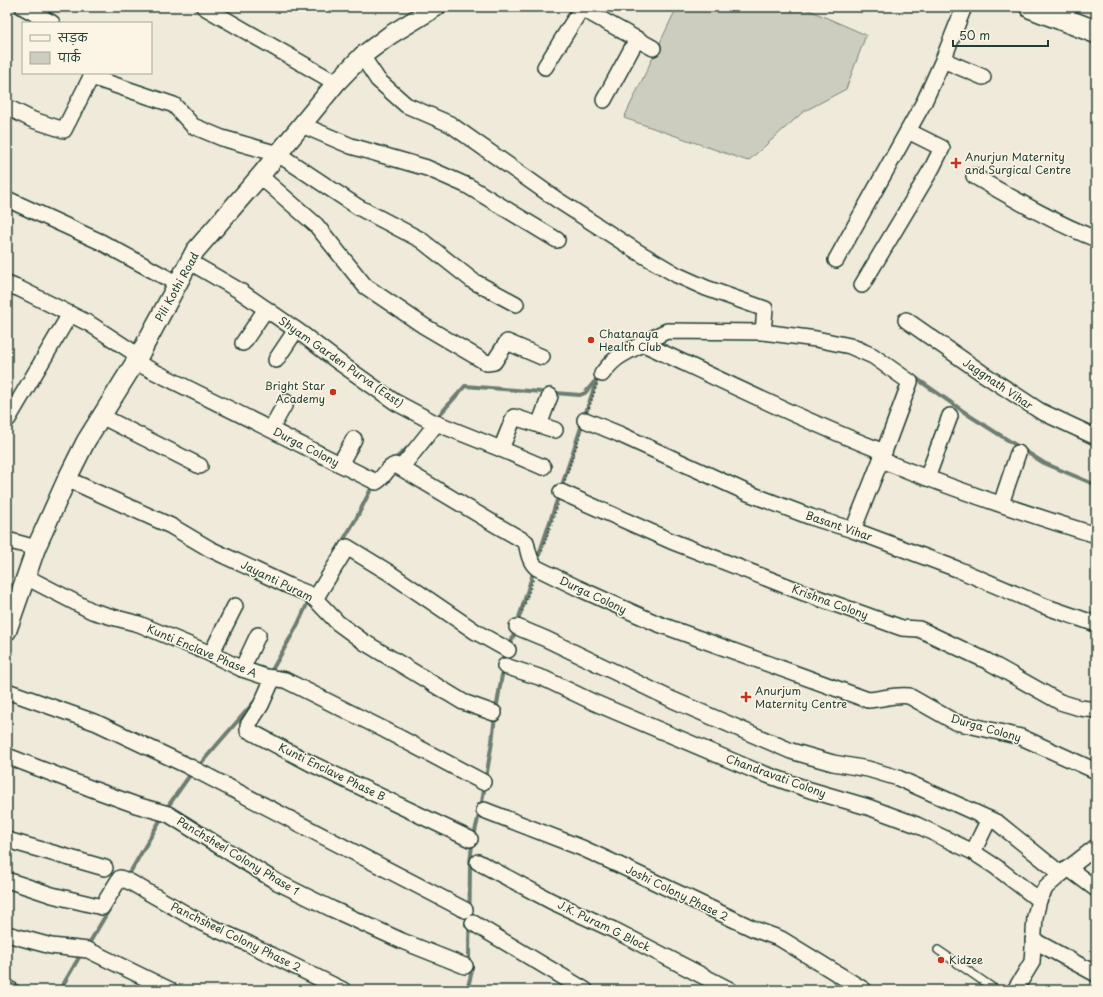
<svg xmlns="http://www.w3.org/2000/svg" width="1103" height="997" font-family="'Playpen Sans','Playpen Sans Deva',sans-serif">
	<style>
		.green { fill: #cccdbf; stroke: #76857a }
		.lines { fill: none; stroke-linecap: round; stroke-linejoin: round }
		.stream { stroke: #6c7d71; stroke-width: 4 }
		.service-casing { stroke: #1f3d34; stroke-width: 10 }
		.minor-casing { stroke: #1f3d34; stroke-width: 18 }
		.tertiary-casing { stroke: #1f3d34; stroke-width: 21 }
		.primary-casing { stroke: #1f3d34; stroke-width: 25 }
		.path { stroke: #1f3d34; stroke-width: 2.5; stroke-dasharray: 1 3; stroke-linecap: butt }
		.service { stroke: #fcf5e5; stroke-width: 7 }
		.minor { stroke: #fcf5e5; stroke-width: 15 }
		.tertiary { stroke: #fcf5e5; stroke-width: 18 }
		.primary { stroke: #fcf5e5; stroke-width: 22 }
		.poi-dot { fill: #c8321e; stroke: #fcf5e5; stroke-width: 1.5 }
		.labels { text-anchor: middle; stroke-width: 3; stroke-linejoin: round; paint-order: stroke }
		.poi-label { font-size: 11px; fill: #1f3d34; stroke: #fcf5e5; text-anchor: start }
		.street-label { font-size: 11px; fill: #1f3d34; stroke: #fcf5e5 }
	</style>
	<rect width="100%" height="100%" fill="#efeada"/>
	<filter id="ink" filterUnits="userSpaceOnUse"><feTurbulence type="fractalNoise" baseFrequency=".025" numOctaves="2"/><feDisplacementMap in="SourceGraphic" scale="8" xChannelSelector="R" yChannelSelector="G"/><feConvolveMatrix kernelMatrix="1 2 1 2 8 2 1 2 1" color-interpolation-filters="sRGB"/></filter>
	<g filter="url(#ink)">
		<!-- green -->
		<path class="green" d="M677 7H802L866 35 846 89 803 112 748 161 624 118Z"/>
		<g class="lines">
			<!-- stream -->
			<g class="stream">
				<path d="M852 340 859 341 866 345"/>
				<path d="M913 376 970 416 1044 463 1096 485"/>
				<path d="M435 420 465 386 580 395 585 393 595 381"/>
				<path d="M394 459H395L411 445"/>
				<path d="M341 544 356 519 373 485"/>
				<path d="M537 561 597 379"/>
				<path d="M505 662 534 570"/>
				<path d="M272 670 297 626 309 600"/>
				<path d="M496 710 503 669"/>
				<path d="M202 762 255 701"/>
				<path d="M166 809 190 775"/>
				<path d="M128 876 162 817"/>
				<path d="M87 947 110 908"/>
				<path d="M60 990 81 954"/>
				<path d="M467 990 471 975 469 960 470 864 472 844 482 802 492 742 495 716"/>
			</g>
			<!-- service casing -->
			<g class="service-casing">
				<path id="service" d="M938 950 996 990"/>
			</g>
			<!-- minor casing -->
			<g class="minor-casing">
				<g id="minor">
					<path d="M23 7 52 23"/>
					<path d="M204 7 336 83"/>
					<path d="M579 7 653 48"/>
					<path d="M362 56 378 80 406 105 450 124 556 199 638 252 677 275 706 288 765 309 763 332"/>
					<path d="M943 60 983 77"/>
					<path d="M545 67 581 9"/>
					<path d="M604 100 637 39"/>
					<path d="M7 107 33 120 64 130 91 77 174 105 193 126 222 138 278 154 358 207 421 240 473 281 516 304"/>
					<path d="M302 125 351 146 427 168 468 186 557 240"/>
					<path d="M260 176 316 225 365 286 424 326 487 363 494 362 507 342 542 357"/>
					<path d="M974 176C1014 199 1053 222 1096 239"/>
					<path d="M7 199 101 242 178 284"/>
					<path d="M836 260 924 102 943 60 964 7"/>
					<path d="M190 262 240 291 302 334 340 363 395 402 431 421 501 449 543 467"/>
					<path d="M7 284 20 289 90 324 139 356"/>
					<path d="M862 285 932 168 942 148 908 131"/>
					<path d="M906 320 982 373 1040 411 1096 437"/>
					<path d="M243 343 266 309"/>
					<path d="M644 344C723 381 802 420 884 452"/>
					<path d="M276 360 296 330"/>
					<path d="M135 362 376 482C384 478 386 468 395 465L401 468 498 526 526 542C528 550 529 562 537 568L578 588 656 623 868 700C882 699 896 694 909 696L955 722 1021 737 1096 771"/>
					<path d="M602 374C615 356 624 354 642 344 650 340 658 335 667 331L763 332 816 339 850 346 873 356 910 382 884 452 853 530"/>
					<path d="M101 416 200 466"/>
					<path d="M8 419 70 314"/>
					<path d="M585 420 619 434 748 493 811 517 853 530 957 569 1044 606 1096 624"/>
					<path d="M539 425 550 396"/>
					<path d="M271 429 286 402"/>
					<path d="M501 449 514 417 555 430"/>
					<path d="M881 460C951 488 1023 513 1096 535"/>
					<path d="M340 464 354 439"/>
					<path d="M401 468 436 424"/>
					<path d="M927 478 950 416"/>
					<path d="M67 479 171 526 210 549 289 586 309 594 315 599 338 623 364 642 463 702 494 713"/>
					<path d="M561 492 671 541 807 594 902 628 919 629 987 661 1060 702 1080 708 1096 710"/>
					<path d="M1001 504 1018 453"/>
					<path d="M7 540 36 548"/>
					<path d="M26 577 92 611 116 618 139 624 211 654 242 669 266 677 285 680 385 730 483 782"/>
					<path d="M315 599 347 547 388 572 476 632 508 650"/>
					<path d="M517 627 546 639 673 700 791 751 833 763 868 769 898 778 956 804 998 823 1061 874"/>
					<path d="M211 654 235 606"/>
					<path d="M505 666 545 679 593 702 756 771 810 790 868 807 917 825 973 852 996 867 1039 900"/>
					<path d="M242 669 258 635"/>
					<path d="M273 678 261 705 248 725V730L310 763 470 839"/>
					<path d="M7 691 97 723 188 766 465 910"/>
					<path d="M7 756 95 790 136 805 168 814 277 882 332 909 402 941 465 966"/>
					<path d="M484 810 582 848 621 866 754 929 781 939 864 990"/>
					<path d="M7 840 105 868"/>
					<path d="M973 852 989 819"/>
					<path d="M478 862 551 901 618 932 730 990"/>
					<path d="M1068 868 1096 889"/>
					<path d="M7 880 52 895 102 907 120 878 130 882 202 923 249 944 343 990"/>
					<path d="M473 923 585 990"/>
					<path d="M7 934 51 946 88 950 170 990"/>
					<path d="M1033 940 1096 974"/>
					<path d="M7 989 11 990"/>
					<path d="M1015 990 1032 962 1035 917 1039 900 1046 887 1061 874 1096 847"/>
				</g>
			</g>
			<!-- tertiary casing -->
			<g class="tertiary-casing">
				<path id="tertiary" d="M7 631 36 548 67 479 86 441 139 356 195 251 260 176 336 83 362 56 390 35 436 7"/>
			</g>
			<!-- primary casing -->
			<g class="primary-casing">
				<path id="primary" d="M1031 7 1096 32"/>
			</g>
			<!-- path -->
			<g class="path">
				<path d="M589 408 597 384"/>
				<path d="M565 480 581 432"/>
				<path d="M542 551 558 504"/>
				<path d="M521 615 533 580"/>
			</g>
			<!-- service -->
			<use href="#service" class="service"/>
			<!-- minor -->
			<use href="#minor" class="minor"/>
			<!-- tertiary -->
			<use href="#tertiary" class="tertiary"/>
			<!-- primary -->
			<use href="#primary" class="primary"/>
		</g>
	</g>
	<!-- markers -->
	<g class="poi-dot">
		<path d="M954 157h4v4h4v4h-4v4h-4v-4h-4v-4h4z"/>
		<circle cx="591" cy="340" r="4"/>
		<circle cx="333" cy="392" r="4"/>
		<path d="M744 691h4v4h4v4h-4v4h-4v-4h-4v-4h4z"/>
		<circle cx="941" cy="960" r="4"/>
	</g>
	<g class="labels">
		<!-- poi labels -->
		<g class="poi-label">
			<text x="965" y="161">Anurjun Maternity<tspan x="965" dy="13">and Surgical Centre</tspan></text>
			<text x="599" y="338">Chatanaya<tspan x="599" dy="13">Health Club</tspan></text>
			<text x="325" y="390" text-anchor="end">Bright Star<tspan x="325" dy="13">Academy</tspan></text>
			<text x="755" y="695">Anurjum<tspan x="755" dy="13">Maternity Centre</tspan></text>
			<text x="949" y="964">Kidzee</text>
		</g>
		<!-- street labels -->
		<g class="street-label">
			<text transform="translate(177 287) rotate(-61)" y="4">Pili Kothi Road</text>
			<text transform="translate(341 362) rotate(35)" y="4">Shyam Garden Purva (East)</text>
			<text transform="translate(998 384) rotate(34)" y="4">Jaggnath Vihar</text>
			<text transform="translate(306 447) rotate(27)" y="4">Durga Colony</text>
			<text transform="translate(839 526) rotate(19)" y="4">Basant Vihar</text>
			<text transform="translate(277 581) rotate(26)" y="4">Jayanti Puram</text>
			<text transform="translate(593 595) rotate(25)" y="4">Durga Colony</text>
			<text transform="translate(830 602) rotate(20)" y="4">Krishna Colony</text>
			<text transform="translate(202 651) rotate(23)" y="4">Kunti Enclave Phase A</text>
			<text transform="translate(986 728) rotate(16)" y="4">Durga Colony</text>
			<text transform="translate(332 772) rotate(26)" y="4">Kunti Enclave Phase B</text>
			<text transform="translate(776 776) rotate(20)" y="4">Chandravati Colony</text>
			<text transform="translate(238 856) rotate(31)" y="4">Panchsheel Colony Phase 1</text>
			<text transform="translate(677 893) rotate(26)" y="4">Joshi Colony Phase 2</text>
			<text transform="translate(604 926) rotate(26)" y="4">J.K. Puram G Block</text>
			<text transform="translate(236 937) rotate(26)" y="4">Panchsheel Colony Phase 2</text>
		</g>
	</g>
	<!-- margin -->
	<rect width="1103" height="997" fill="none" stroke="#fcf5e5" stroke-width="24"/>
	<rect x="12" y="12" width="1079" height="973" fill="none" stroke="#1f3d34" stroke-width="1.5" filter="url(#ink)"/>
	<!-- legend -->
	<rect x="22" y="22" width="130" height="52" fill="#fcf5e5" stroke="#a4ab9e"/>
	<rect x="30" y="35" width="20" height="6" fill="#fcf5e5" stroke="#a4ab9e"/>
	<text x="58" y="42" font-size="12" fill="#1f3d34">सड़क</text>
	<rect x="30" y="52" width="20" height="12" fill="#cccdbf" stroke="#a4ab9e"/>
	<text x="58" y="62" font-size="12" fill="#1f3d34">पार्क</text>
	<!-- scale -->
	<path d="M953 40v6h95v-6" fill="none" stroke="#1f3d34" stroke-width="2"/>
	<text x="959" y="40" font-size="12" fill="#1f3d34" stroke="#fcf5e5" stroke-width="3" paint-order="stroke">50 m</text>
</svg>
